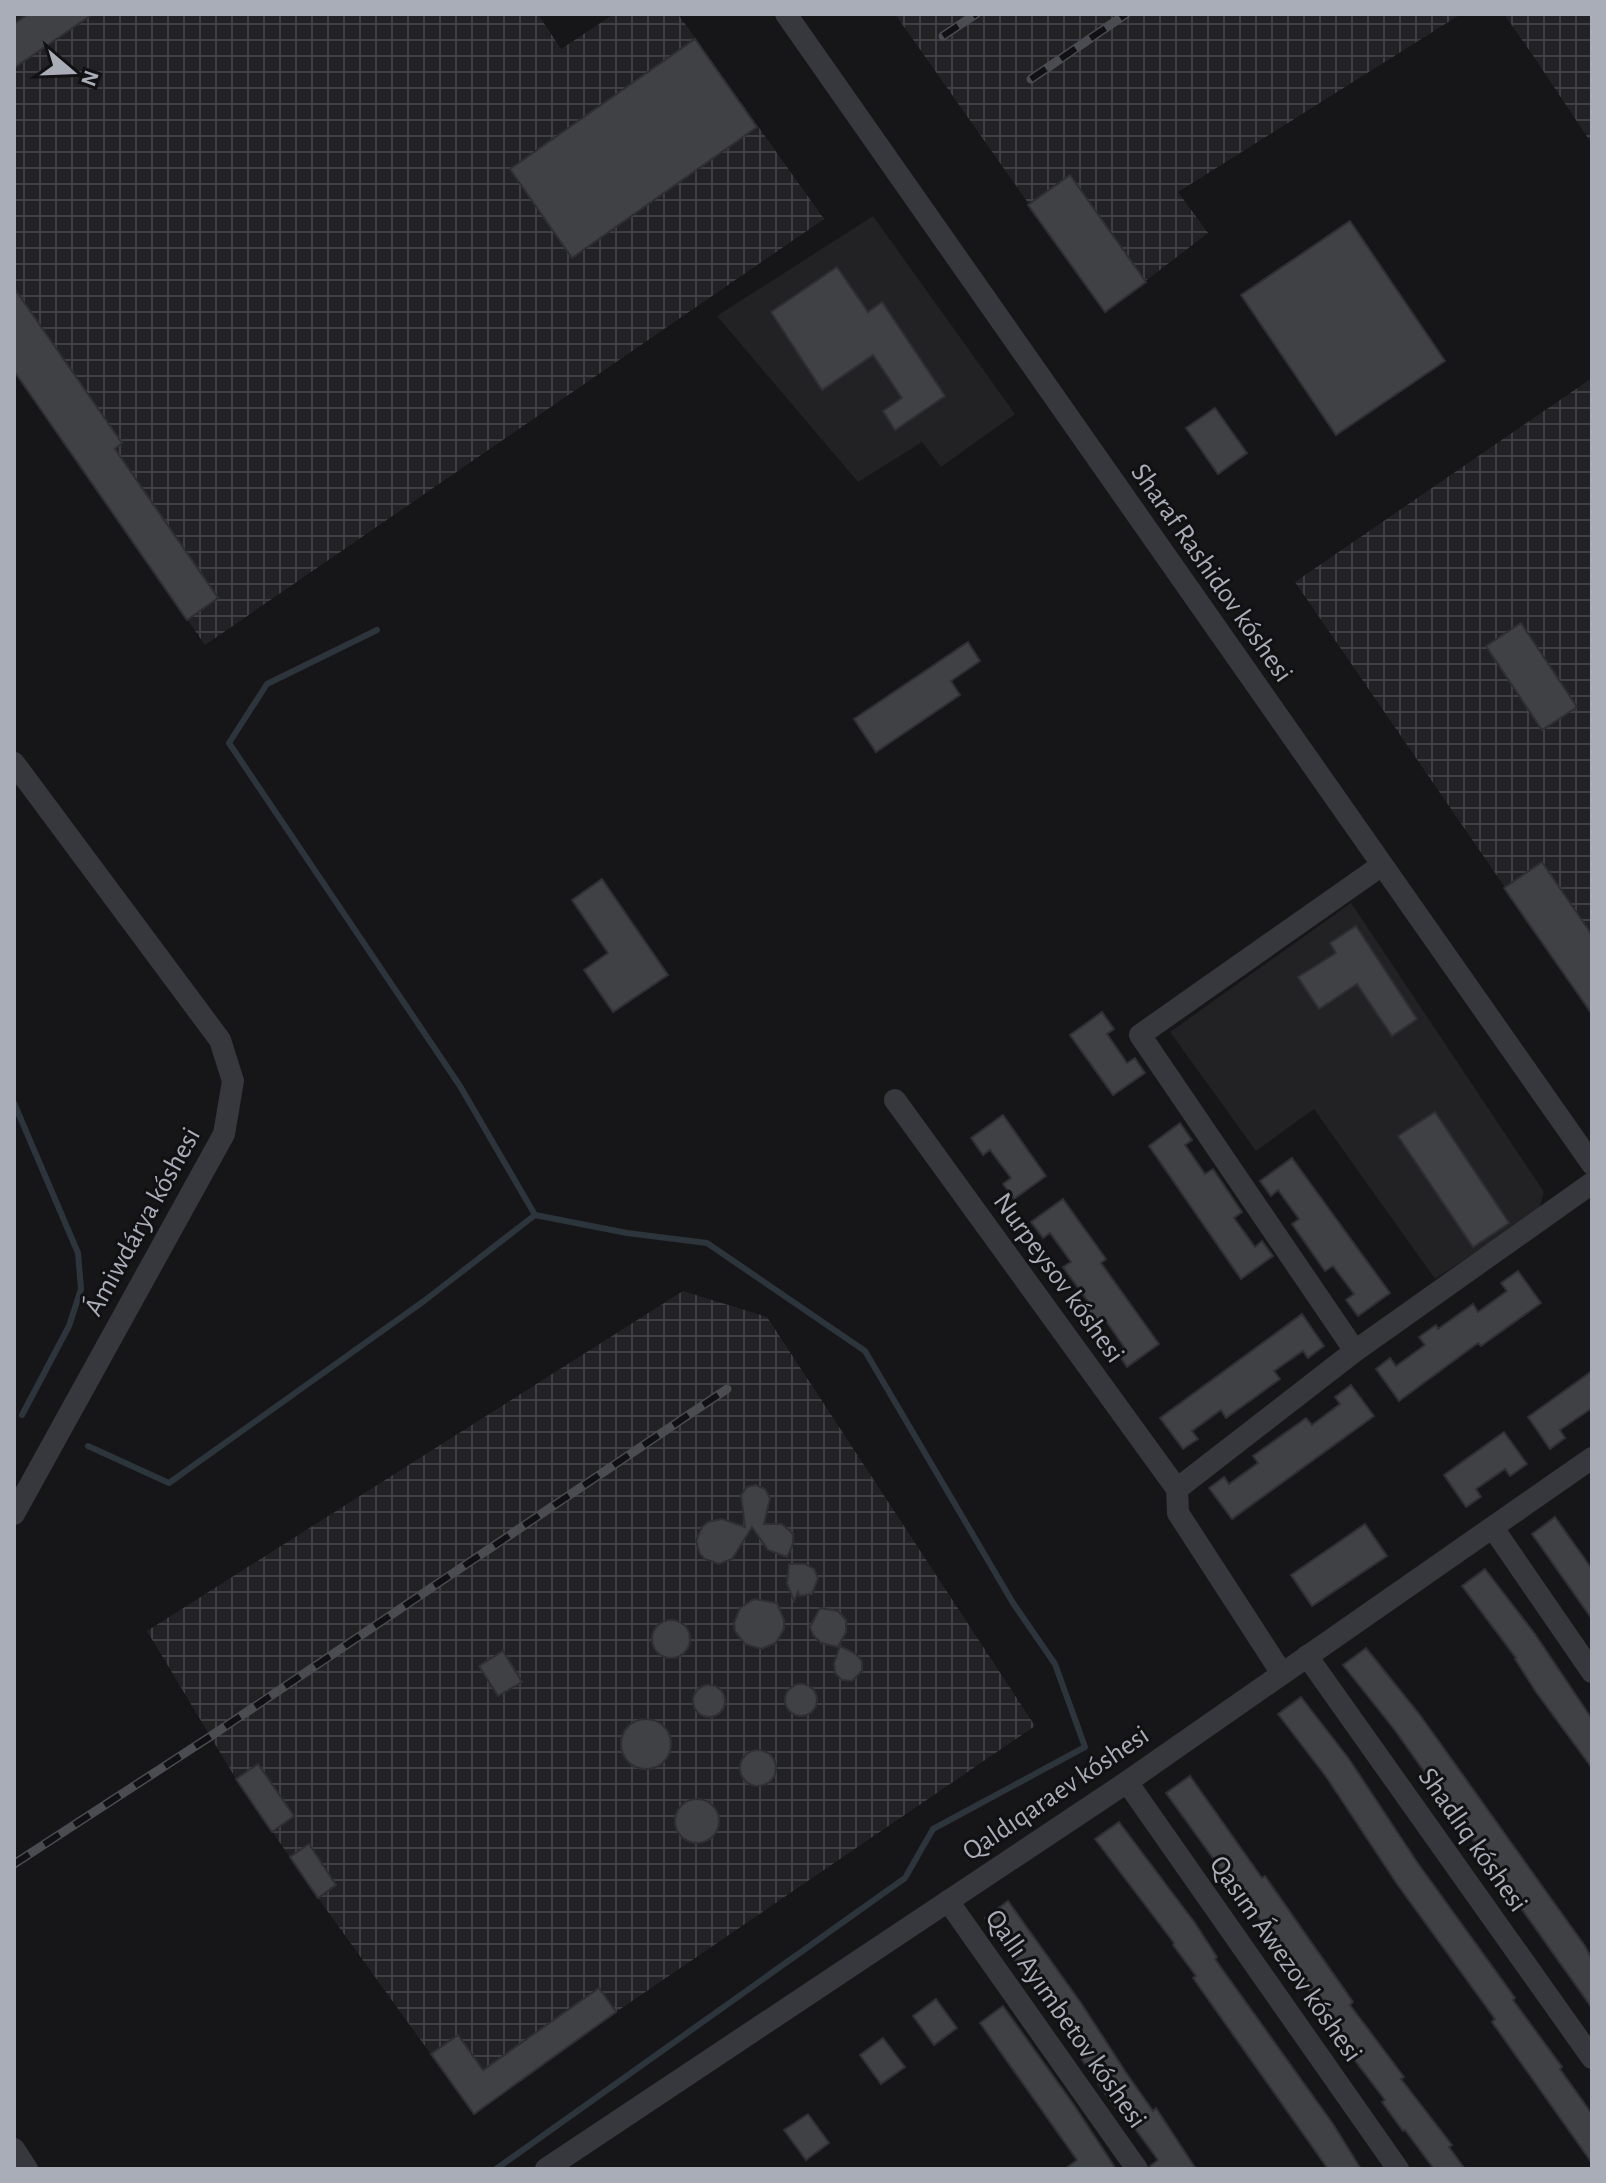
<svg xmlns="http://www.w3.org/2000/svg" width="1606" height="2183" font-family="'Alegreya Sans',sans-serif">
	<style>
		.built { fill: #222225 }
		.industrial { fill: url(#industrial-grid) }
		.lines { fill: none; stroke-linecap: round; stroke-linejoin: round }
		.stream { stroke: #2c353c; stroke-width: 6 }
		.building { fill: #404145; stroke: #303034; stroke-width: 2 }
		.minor { stroke: #37383d; stroke-width: 22 }
		.rail-casing { stroke: #4a4c52; stroke-width: 9 }
		.rail { stroke: #111113; stroke-width: 6; stroke-dasharray: 18; stroke-linecap: butt }
		.labels { text-anchor: middle; stroke-width: 6; stroke-linejoin: round; paint-order: stroke }
		.street-label { font-size: 28px; fill: #a8adb8; stroke: #111113 }
	</style>
	<defs>
		<pattern id="industrial-grid" width="8" height="8" patternUnits="userSpaceOnUse" patternTransform="scale(2)"><rect width="8" height="8" fill="#222225"/><path d="M0 4h8M4 0v8" fill="none" stroke="#3f3f43"/></pattern>
	</defs>
	<rect width="100%" height="100%" fill="#161618"/>
	<!-- built -->
	<g class="built">
		<path d="M873 216 1015 414 941 467 922 442 858 482 717 316Z"/>
		<path d="M1351 903 1544 1192 1539 1210 1435 1279 1314 1109 1256 1151 1170 1032Z"/>
	</g>
	<!-- industrial -->
	<g class="industrial">
		<path d="M14 14H538L561 49 614 14H678L824 219 205 645 14 371Z"/>
		<path d="M895 14H1461L1178 192 1208 233 1105 312Z"/>
		<path d="M1504 14H1592V144L1538 63Z"/>
		<path d="M1592 378V1014L1295 582Z"/>
		<path d="M683 1291 767 1317 1035 1726 616 2012 474 2114 318 1898 236 1779 147 1631Z"/>
	</g>
	<g class="lines">
		<!-- stream -->
		<g class="stream">
			<path d="M377 630 267 684 229 743 460 1086 535 1215 627 1233 707 1243 865 1351 1013 1603 1055 1664 1085 1747 933 1829 905 1878 496 2169"/>
			<path d="M14 1103 78 1253 81 1289 69 1326 22 1415"/>
			<path d="M88 1446 169 1483 424 1301 535 1215"/>
		</g>
	</g>
	<!-- building -->
	<g class="building">
		<path d="M28 14H93L14 68V24Z"/>
		<path d="M695 39 757 127 572 258 510 169Z"/>
		<path d="M1070 175 1146 282 1105 312 1028 205Z"/>
		<path d="M1350 221 1445 361 1336 435 1241 295Z"/>
		<path d="M837 267 868 312 882 302 945 396 895 430 883 411 902 398 873 355 822 390 771 312Z"/>
		<path d="M14 288 122 443 115 449 218 598 187 620 14 371Z"/>
		<path d="M1215 408 1247 453 1218 474 1186 428Z"/>
		<path d="M1521 623 1577 707 1542 730 1486 646Z"/>
		<path d="M968 642 980 661 951 681 960 695 876 752 854 719Z"/>
		<path d="M1542 862 1592 935V1014L1504 888Z"/>
		<path d="M602 879 668 975 613 1012 584 970 608 953 572 900Z"/>
		<path d="M1356 926 1417 1019 1392 1036 1357 984 1319 1009 1298 977 1336 953 1330 943Z"/>
		<path d="M1102 1012 1114 1029 1107 1034 1127 1063 1135 1058 1145 1073 1113 1095 1070 1035Z"/>
		<path d="M1435 1112 1509 1223 1473 1247 1398 1136Z"/>
		<path d="M1003 1115 1046 1176 1014 1199 1003 1184 1011 1178 990 1150 983 1155 971 1138Z"/>
		<path d="M1180 1123 1192 1140 1185 1145 1205 1174 1213 1169 1242 1212 1234 1218 1255 1247 1262 1241 1273 1256 1241 1279 1149 1146Z"/>
		<path d="M1292 1158 1390 1293 1358 1316 1346 1300 1354 1294 1333 1266 1325 1271 1292 1224 1299 1219 1278 1190 1271 1196 1260 1181Z"/>
		<path d="M1063 1199 1106 1259 1101 1263 1159 1344 1127 1367 1117 1352 1124 1347 1104 1318 1096 1323 1084 1306 1089 1303 1063 1267 1071 1262 1050 1233 1043 1238 1031 1222Z"/>
		<path d="M1518 1271 1541 1303 1481 1346 1478 1343 1399 1401 1376 1369 1390 1358 1396 1366 1425 1345 1419 1337 1436 1325 1438 1329 1473 1304 1478 1312 1507 1291 1501 1283Z"/>
		<path d="M1302 1314 1324 1346 1308 1358 1303 1351 1274 1371 1280 1379 1265 1390 1226 1418 1221 1410 1192 1431 1198 1439 1183 1449 1160 1418Z"/>
		<path d="M1592 1371V1408L1560 1430 1565 1438 1550 1449 1528 1417Z"/>
		<path d="M1351 1385 1374 1416 1232 1519 1209 1488 1224 1477 1229 1484 1258 1463 1253 1456 1306 1418 1312 1425 1340 1404 1335 1397Z"/>
		<path d="M1504 1432 1527 1464 1510 1476 1505 1469 1476 1489 1481 1497 1466 1507 1444 1475Z"/>
		<path d="M756 1485 765 1489 770 1498 764 1524H782L793 1534V1544L787 1557 768 1550 752 1527 732 1559 719 1564 705 1559 700 1554 696 1541 702 1527 708 1522 722 1519 745 1527 741 1495 747 1487Z"/>
		<path d="M1555 1517 1592 1569V1619L1532 1534Z"/>
		<path d="M1365 1524 1387 1556 1312 1606 1291 1575Z"/>
		<path d="M789 1564H805L814 1569 818 1578 812 1594 799 1596 798 1592 794 1601 787 1583Z"/>
		<path d="M1485 1569 1535 1634 1592 1719V1768L1536 1692 1515 1659 1516 1658 1462 1586Z"/>
		<path d="M754 1599 777 1603 784 1620V1629L776 1643 761 1649 745 1644 735 1631 734 1623 740 1608Z"/>
		<path d="M820 1608 838 1611 846 1620V1632L838 1647 821 1643 813 1635 810 1627Z"/>
		<circle cx="671" cy="1639" r="19"/>
		<path d="M840 1646 856 1654 862 1661V1671L852 1681 842 1680 835 1673 834 1663Z"/>
		<path d="M1366 1648 1420 1715 1585 1946 1592 1959V2008L1394 1729 1343 1665Z"/>
		<path d="M503 1651 522 1682 498 1696 479 1666Z"/>
		<circle cx="801" cy="1700" r="16"/>
		<circle cx="709" cy="1701" r="16"/>
		<path d="M1301 1697 1349 1759 1417 1862 1515 1998 1513 2000 1562 2067 1560 2069 1592 2114V2163L1492 2022 1495 2019 1397 1884 1327 1778 1278 1714Z"/>
		<circle cx="646" cy="1744" r="25"/>
		<circle cx="758" cy="1768" r="18"/>
		<path d="M258 1764 294 1816 272 1832 236 1779Z"/>
		<path d="M1190 1776 1262 1878 1265 1876 1353 2002 1350 2005 1404 2077 1401 2079 1452 2145 1449 2147 1465 2169H1434L1405 2130 1403 2131 1382 2102 1385 2100 1331 2029 1335 2027 1238 1888 1236 1890 1166 1793Z"/>
		<circle cx="697" cy="1821" r="22"/>
		<path d="M1119 1822 1195 1923 1217 1957 1215 1959 1333 2124 1361 2169H1328L1193 1978 1196 1976 1173 1945 1174 1943 1095 1839Z"/>
		<path d="M309 1844 336 1885 318 1898 290 1857Z"/>
		<path d="M1008 1901 1081 2003 1125 2071 1153 2111 1156 2108 1196 2169H1151L1150 2166 1158 2160 1128 2119 1125 2121 1104 2092 1081 2058 1083 2056 985 1918Z"/>
		<path d="M599 1988 616 2012 474 2114 431 2054 458 2035 483 2070Z"/>
		<path d="M936 1999 957 2028 934 2045 913 2016Z"/>
		<path d="M1003 2006 1074 2105 1116 2169H1065L1077 2160 980 2023Z"/>
		<path d="M883 2038 905 2067 881 2084 860 2055Z"/>
		<path d="M808 2114 829 2143 806 2160 784 2130Z"/>
	</g>
	<g class="lines">
		<!-- minor -->
		<g class="minor">
			<path d="M786 14 1592 1164"/>
			<path d="M14 763 220 1040 233 1081 224 1134 14 1514"/>
			<path d="M895 1100 1177 1489 1178 1513 1281 1672"/>
			<path d="M1355 1351 1140 1035 1382 865"/>
			<path d="M1177 1489 1355 1351 1592 1183"/>
			<path d="M1493 1528 1592 1672"/>
			<path d="M1307 1656 1592 2058"/>
			<path d="M1127 1782 1398 2169"/>
			<path d="M948 1901 1137 2169"/>
			<path d="M14 2149 27 2169"/>
			<path d="M546 2169 1127 1782 1592 1458"/>
		</g>
		<!-- rail casing -->
		<g class="rail-casing">
			<g id="rail">
				<path d="M943 36 976 14"/>
				<path d="M1031 79 1126 14"/>
				<path d="M14 1864 211 1736 727 1389"/>
			</g>
		</g>
		<!-- rail -->
		<use href="#rail" class="rail"/>
	</g>
	<g class="labels">
		<!-- street labels -->
		<g class="street-label">
			<text transform="translate(1213 572) rotate(55)" y="10">Sharaf Rashidov kóshesi</text>
			<text transform="translate(141 1221) rotate(-61)" y="10">Ámiwdárya kóshesi</text>
			<text transform="translate(1060 1277) rotate(54)" y="10">Nurpeysov kóshesi</text>
			<text transform="translate(1055 1792) rotate(-34)" y="10">Qaldıqaraev kóshesi</text>
			<text transform="translate(1474 1839) rotate(55)" y="10">Shadlıq kóshesi</text>
			<text transform="translate(1287 1958) rotate(55)" y="10">Qasım Áwezov kóshesi</text>
			<text transform="translate(1067 2018) rotate(55)" y="10">Qallı Ayımbetov kóshesi</text>
		</g>
	</g>
	<!-- border -->
	<rect width="1606" height="2183" fill="none" stroke="#a8adb8" stroke-width="32"/>
	<!-- north arrow -->
	<g transform="translate(72 72) rotate(109)" stroke="#111113" stroke-width="6" paint-order="stroke">
	<path d="M0-6L14 30L0 20L-14 30Z" fill="#a8adb8"/>
	<text y="-12" font-size="22" font-weight="bold" text-anchor="middle" fill="#a8adb8">N</text>
	</g>
</svg>
